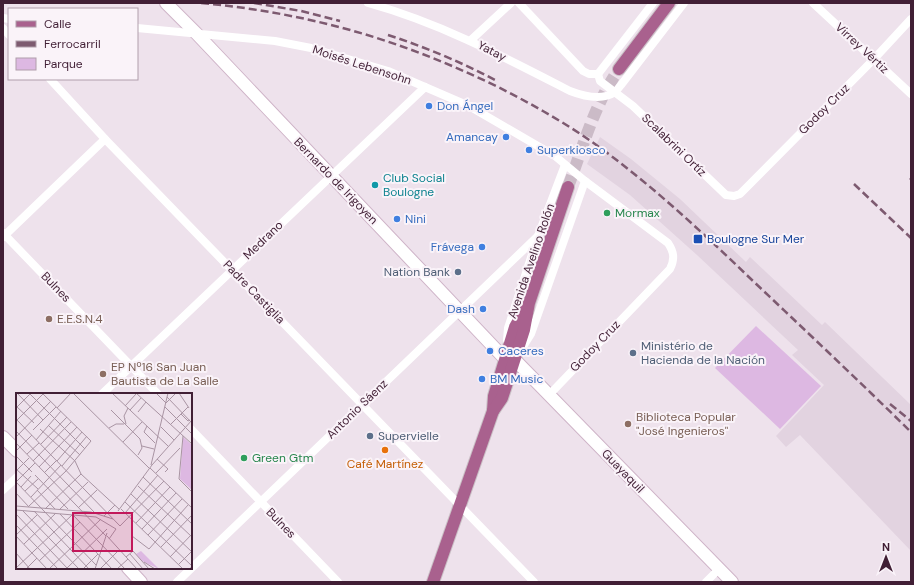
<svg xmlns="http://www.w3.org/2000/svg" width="914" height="585" font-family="'DM Sans',sans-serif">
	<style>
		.built { fill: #e2d3e0 }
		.green { fill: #ddb8e2 }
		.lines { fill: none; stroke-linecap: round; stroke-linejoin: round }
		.primary-tunnel { stroke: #cbbbc7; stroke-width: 12; stroke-dasharray: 12 6; stroke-linecap: butt }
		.secondary-casing { stroke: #cfb4c8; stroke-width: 14 }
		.primary-casing { stroke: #cac0c6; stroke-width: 14 }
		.street { stroke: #fff; stroke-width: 8 }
		.secondary { stroke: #fff; stroke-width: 12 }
		.primary { stroke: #a9618e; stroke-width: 12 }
		.rail { stroke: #7d5a70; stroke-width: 2.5; stroke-dasharray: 8 4; stroke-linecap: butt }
		.shop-dot { fill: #3f7fe0; stroke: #faf3f9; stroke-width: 1.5 }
		.culture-dot { fill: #0f9aa8; stroke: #faf3f9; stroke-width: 1.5 }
		.leisure-dot { fill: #2e9e5b; stroke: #faf3f9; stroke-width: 1.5 }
		.transit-dot { fill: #1a4fb4; stroke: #faf3f9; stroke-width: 1.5 }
		.service-dot { fill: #5c6f8a; stroke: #faf3f9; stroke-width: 1.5 }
		.education-dot { fill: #8d6e63; stroke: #faf3f9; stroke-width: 1.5 }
		.food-dot { fill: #e8710a; stroke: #faf3f9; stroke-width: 1.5 }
		.labels { text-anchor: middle; stroke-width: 4; stroke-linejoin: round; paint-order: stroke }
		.street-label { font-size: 12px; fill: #411f35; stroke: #faf3f9 }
		.shop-label { font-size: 12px; fill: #366cbe; stroke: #faf3f9; text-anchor: start }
		.culture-label { font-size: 12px; fill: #0d838f; stroke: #faf3f9; text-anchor: start }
		.leisure-label { font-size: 12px; fill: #27864d; stroke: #faf3f9; text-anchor: start }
		.transit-label { font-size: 12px; fill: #164399; stroke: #faf3f9; text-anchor: start }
		.service-label { font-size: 12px; fill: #4e5e75; stroke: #faf3f9; text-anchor: start }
		.education-label { font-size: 12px; fill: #785e54; stroke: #faf3f9; text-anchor: start }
		.food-label { font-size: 12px; fill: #c56008; stroke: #faf3f9 }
		.inset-road { fill: none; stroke: #a994a3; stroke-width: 1 }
		.view { fill: #c2185b; fill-opacity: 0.15; stroke: #c2185b; stroke-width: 2 }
		.inset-edge { fill: none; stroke: #411f35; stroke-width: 2 }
	</style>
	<rect width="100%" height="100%" fill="#eee2ec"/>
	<!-- built -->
	<path class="built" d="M600 137 631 159 680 199 746 262 750 257 822 325 825 322 911 405V551L800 435 786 447 776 436 824 385 792 355 798 350 697 255 630 195 587 164Z"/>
	<!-- green -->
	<path class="green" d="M756 326 821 386 780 429 715 368Z"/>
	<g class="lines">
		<!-- primary-tunnel -->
		<path class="primary-tunnel" d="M568 187C583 147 594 105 619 69"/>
		<!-- secondary casing -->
		<g class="secondary-casing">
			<g id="secondary">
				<path d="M166 3 196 33 505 359"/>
				<path d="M515 360 732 582"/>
				<path d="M3 437 17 451"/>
				<path d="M128 568 141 582"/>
			</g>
		</g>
		<!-- primary casing -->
		<g class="primary-casing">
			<g id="primary">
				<path d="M619 69 669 3"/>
				<path d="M493 411 494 396 515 327 524 311"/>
				<path d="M433 582 493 411 502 398 524 330 529 303 568 187"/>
			</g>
		</g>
		<!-- street -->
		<g class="street">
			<path d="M368 3C440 23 504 57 570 91 583 96 602 101 615 92 617 91 619 87 621 85L684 3"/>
			<path d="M519 3 583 71 589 74H598"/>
			<path d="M813 3 911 94"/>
			<path d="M3 18 9 19"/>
			<path d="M3 28 9 35"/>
			<path d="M137 28 275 41 311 48 388 71 469 106 555 156 585 181 668 243C674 252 675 259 670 269L549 395"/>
			<path d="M471 40 511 3"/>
			<path d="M598 74 600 81 633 106 726 195 734 196 740 194 874 59 911 19"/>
			<path d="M598 74 653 3"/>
			<path d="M50 79 105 139 534 582"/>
			<path d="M3 233 158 394"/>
			<path d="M3 237 105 139"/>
			<path d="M507 340 508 328 538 236 565 165"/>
			<path d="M521 350 531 334 585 181"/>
			<path d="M102 394 425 87"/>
			<path d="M191 429 338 582"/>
			<path d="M3 490 17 477"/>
			<path d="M177 582 538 236"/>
			<path d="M706 582 719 569"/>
		</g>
		<!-- secondary -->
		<use href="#secondary" class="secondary"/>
		<!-- primary -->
		<use href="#primary" class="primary"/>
		<!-- rail -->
		<g class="rail">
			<path d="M201 3C308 13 399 39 496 86 530 103 564 122 595 144 652 185 703 233 753 281 806 331 859 381 911 432"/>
			<path d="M254 3 301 11 340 21"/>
			<path d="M388 35C425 47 461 62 495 80"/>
			<path d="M910 178 911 179"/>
			<path d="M854 184 911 238"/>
			<path d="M890 404 911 421"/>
		</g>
	</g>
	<!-- markers -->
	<g class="shop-dot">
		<circle cx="429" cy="106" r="4"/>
		<circle cx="506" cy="137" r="4"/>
		<circle cx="529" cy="150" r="4"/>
		<circle cx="397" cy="219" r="4"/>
		<circle cx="482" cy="247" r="4"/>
		<circle cx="483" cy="309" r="4"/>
		<circle cx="490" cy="351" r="4"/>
		<circle cx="482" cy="379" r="4"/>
	</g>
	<circle class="culture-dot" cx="375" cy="185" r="4"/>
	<g class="leisure-dot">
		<circle cx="607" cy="213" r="4"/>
		<circle cx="244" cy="458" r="4"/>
	</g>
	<rect class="transit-dot" x="693" y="234" width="10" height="10" rx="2"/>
	<g class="service-dot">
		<circle cx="458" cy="272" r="4"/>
		<circle cx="633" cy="353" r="4"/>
		<circle cx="370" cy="436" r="4"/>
	</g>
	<g class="education-dot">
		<circle cx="49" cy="319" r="4"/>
		<circle cx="103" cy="374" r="4"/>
		<circle cx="628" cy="424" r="4"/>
	</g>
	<circle class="food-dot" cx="385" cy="450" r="4"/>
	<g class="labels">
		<!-- street labels -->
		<g class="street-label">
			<text transform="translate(862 48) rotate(43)" y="4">Virrey Vértiz</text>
			<text transform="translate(492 51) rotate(27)" y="4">Yatay</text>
			<text transform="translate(362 65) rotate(18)" y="4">Moisés Lebensohn</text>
			<text transform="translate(824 109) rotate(-45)" y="4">Godoy Cruz</text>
			<text transform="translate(674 145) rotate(44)" y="4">Scalabrini Ortíz</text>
			<text transform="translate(336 181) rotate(46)" y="4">Bernardo de Irigoyen</text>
			<text transform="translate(263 240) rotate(-44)" y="4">Medrano</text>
			<text transform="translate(531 261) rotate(-71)" y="4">Avenida Avelino Rolón</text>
			<text transform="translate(56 287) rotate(46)" y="4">Bulnes</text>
			<text transform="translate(254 292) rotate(46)" y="4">Padre Castiglia</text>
			<text transform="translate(595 346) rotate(-46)" y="4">Godoy Cruz</text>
			<text transform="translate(357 409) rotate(-44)" y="4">Antonio Sáenz</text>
			<text transform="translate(623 471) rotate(46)" y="4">Guayaquil</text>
			<text transform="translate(281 523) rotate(46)" y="4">Bulnes</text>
		</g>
		<!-- shop labels -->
		<g class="shop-label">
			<text x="437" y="110">Don Ángel</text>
			<text x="498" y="141" text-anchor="end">Amancay</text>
			<text x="537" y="154">Superkiosco</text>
			<text x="405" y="223">Nini</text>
			<text x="474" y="251" text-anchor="end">Frávega</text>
			<text x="475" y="313" text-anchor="end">Dash</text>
			<text x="498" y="355">Caceres</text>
			<text x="490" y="383">BM Music</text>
		</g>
		<!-- culture labels -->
		<g class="culture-label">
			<text x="383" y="182">Club Social<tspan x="383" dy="14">Boulogne</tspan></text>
		</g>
		<!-- leisure labels -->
		<g class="leisure-label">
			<text x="615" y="217">Mormax</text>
			<text x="252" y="462">Green Gtm</text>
		</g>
		<!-- transit labels -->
		<g class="transit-label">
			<text x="707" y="243">Boulogne Sur Mer</text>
		</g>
		<!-- service labels -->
		<g class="service-label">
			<text x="450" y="276" text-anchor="end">Nation Bank</text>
			<text x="641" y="350">Ministério de<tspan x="641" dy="14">Hacienda de la Nación</tspan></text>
			<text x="378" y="440">Supervielle</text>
		</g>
		<!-- education labels -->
		<g class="education-label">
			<text x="57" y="323">E.E.S.N.4</text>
			<text x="111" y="371">EP Nº16 San Juan<tspan x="111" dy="14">Bautista de La Salle</tspan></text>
			<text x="636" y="421">Biblioteca Popular<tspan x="636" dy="14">"José Ingenieros"</tspan></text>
		</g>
		<!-- food labels -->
		<g class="food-label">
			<text x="385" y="468">Café Martínez</text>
		</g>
	</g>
	<!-- overview -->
	<g transform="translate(16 393)">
		<rect width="176" height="176" fill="#eee2ec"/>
		<path d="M167 44 176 52V97L164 86ZM125 158 143 176 126 168 120 161Z" fill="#ddb8e2"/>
		<path class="inset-road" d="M1 0 27 27M13 0 69 56M57 0 133 75M96 0 152 53M120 0 176 51M140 0 150 10 159 1M163 0 173 15M151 4 176 30M0 13 18 30M109 13 120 1M149 14 176 41M0 15 15 0M41 15 55 0M95 17 124 46 126 55 122 62M114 17 125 5M122 19 130 9M165 21 172 28 174 27M0 26 104 133 148 88M1 27 27 1M110 31 108 23 112 15M155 31 172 14M33 33 64 62M131 33 128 39 139 50M145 34 158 47M93 35 100 31H108M24 36 59 68 65 81 103 116M17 37 40 14M0 38 79 120M167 43 163 86 176 99M0 44 35 8M20 47 45 18M107 49 126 29M0 50 90 143M25 51 51 24M126 53 138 56M0 58 16 42M11 61 23 50M0 63 16 79M141 66 152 76 149 79M17 68 55 29M41 68 66 39M135 72 152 0M46 73 71 43M23 74 61 34M134 75 176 115M0 76 22 96M1 77 13 65M29 79 41 67M140 80 164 55M19 82 52 116M127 84 176 131M0 89 80 172M0 89 19 70M122 93 176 144M5 94 15 83M21 97 39 116M9 98 22 86M0 100 13 114M115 101 176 159M15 104 45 72M109 109 176 173 174 176M0 113 75 119 97 126M13 113 50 78 75 48 26 0M62 115 81 97M29 116 65 81M105 116 167 176M0 117 80 124 100 136 93 146M43 117 72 89M7 118 63 176M18 118 73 176M102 118 136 72 176 27M109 120 142 82M0 121 52 176M44 121 96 176M57 122 109 176M88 123 99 112M120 130 154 94M0 132 42 176M126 136 160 100M0 142 21 122M132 142 166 106M0 143 31 176M91 143 121 176M116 143 133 156 172 112M8 151 40 120M145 154 176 122M0 160 14 176M114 161 127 176M110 164 117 158 133 176M154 164 176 141M23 168 64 129M128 169 139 176M163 171 176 158M0 175 56 122M10 176 21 165M33 176 85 126M50 176 91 136M67 176 82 161M79 176 91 140M84 176 103 157M101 176 112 166"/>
		<path class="view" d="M57 120H116V158H57Z"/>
		<rect width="176" height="176" class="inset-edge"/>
	</g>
	<!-- border -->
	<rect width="914" height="585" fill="none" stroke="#411f35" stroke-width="8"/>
	<!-- legend -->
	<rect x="8" y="8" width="130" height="72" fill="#faf3f9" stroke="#b09eab"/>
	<rect x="16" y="21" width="20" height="6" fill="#a9618e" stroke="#b09eab"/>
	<text x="44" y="28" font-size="12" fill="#411f35">Calle</text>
	<rect x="16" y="41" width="20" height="6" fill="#7d5a70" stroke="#b09eab"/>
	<text x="44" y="48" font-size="12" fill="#411f35">Ferrocarril</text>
	<rect x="16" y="58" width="20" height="12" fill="#ddb8e2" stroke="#b09eab"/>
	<text x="44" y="68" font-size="12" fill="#411f35">Parque</text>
	<!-- north arrow -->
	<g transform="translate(886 557)" stroke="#faf3f9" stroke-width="3" paint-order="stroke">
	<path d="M0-3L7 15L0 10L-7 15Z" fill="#411f35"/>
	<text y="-6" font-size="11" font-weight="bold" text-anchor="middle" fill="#411f35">N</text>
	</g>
</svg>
